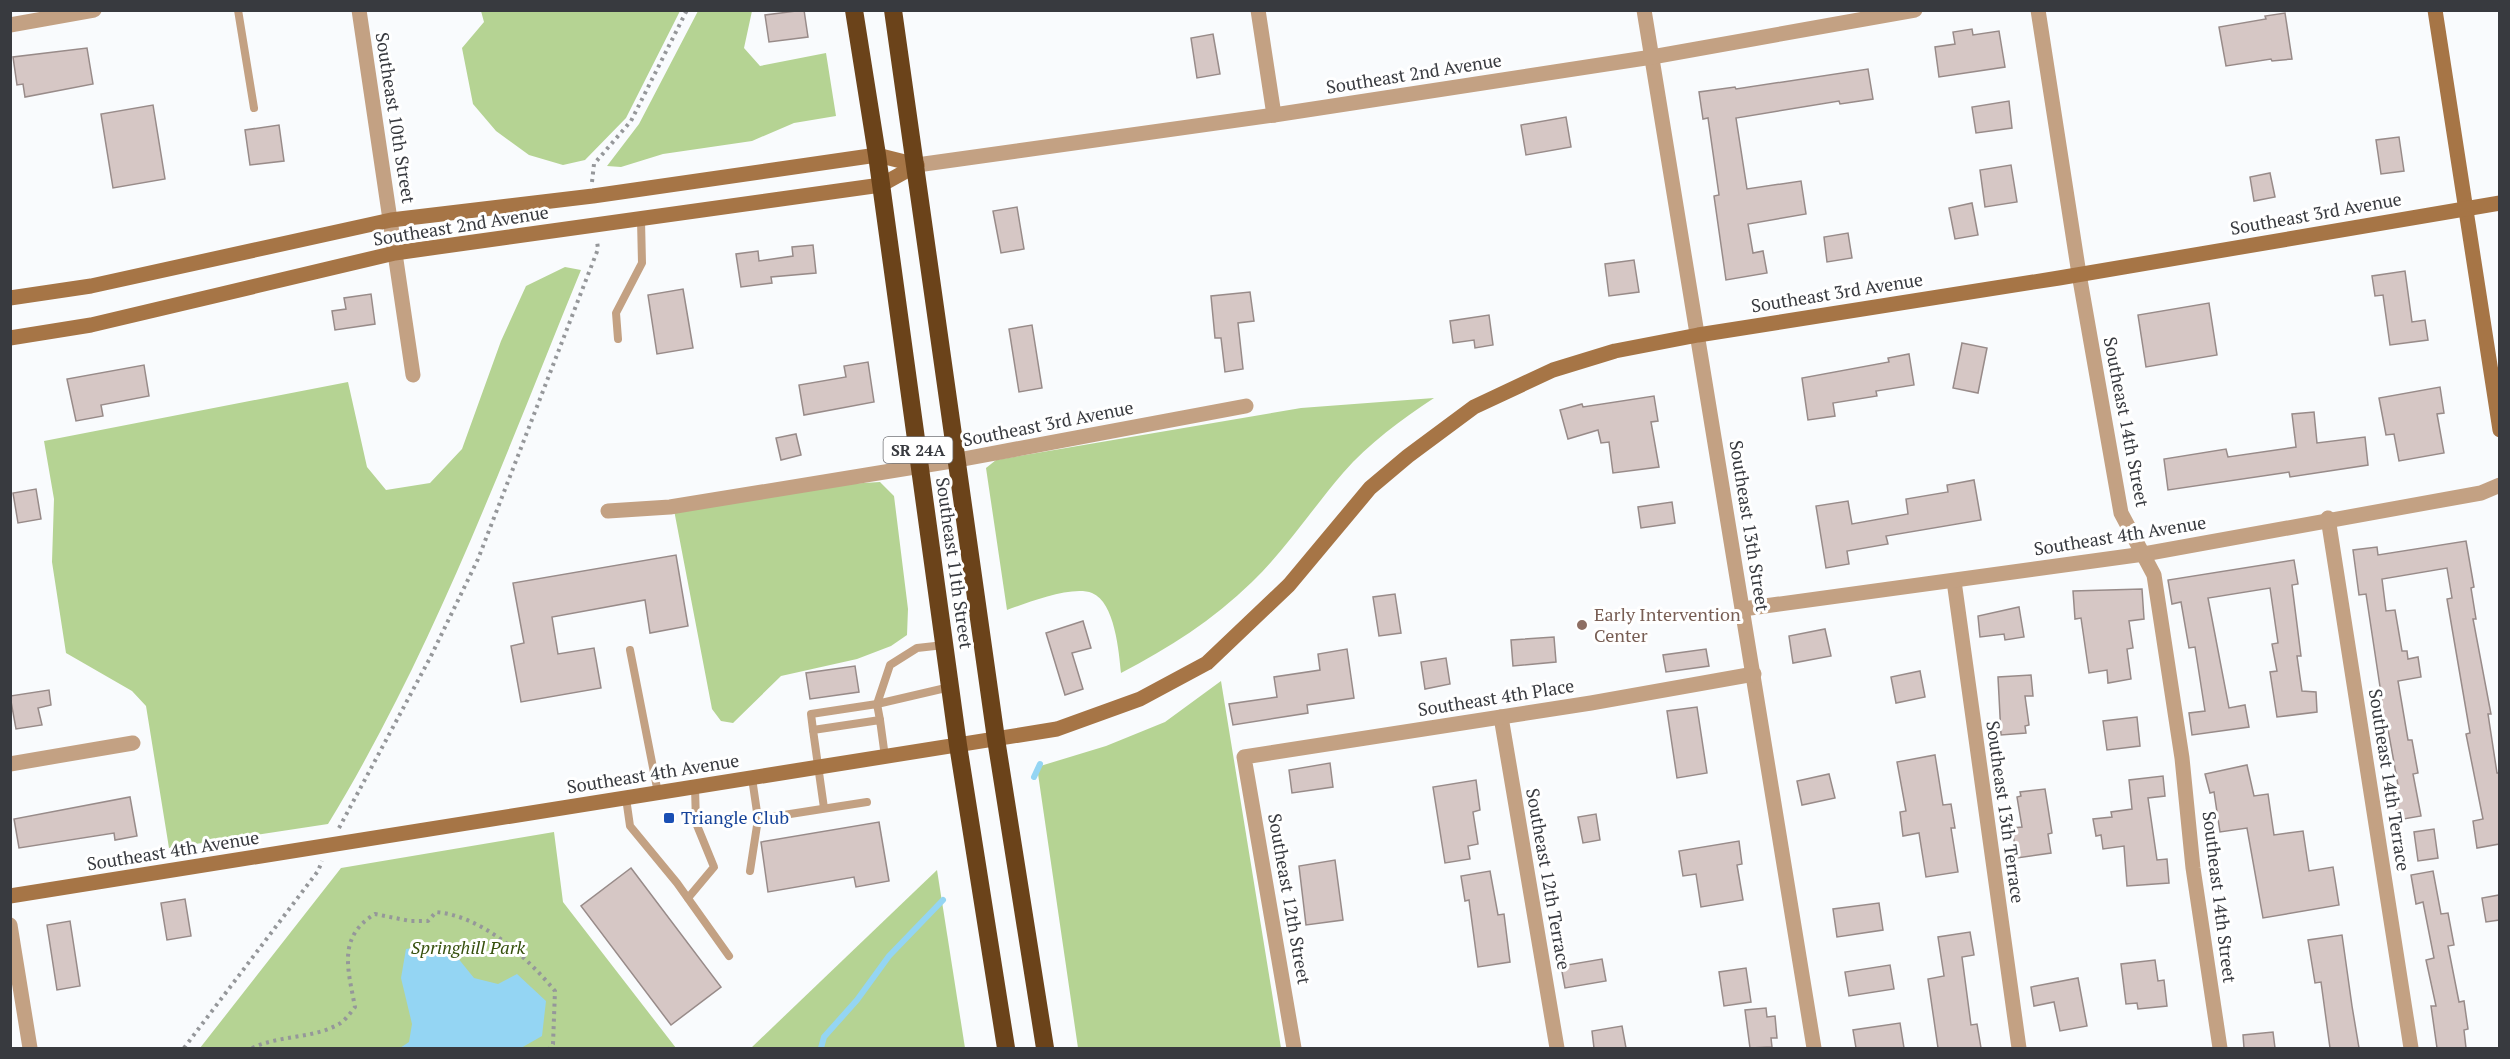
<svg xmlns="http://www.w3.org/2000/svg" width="2510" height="1059" font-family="'PT Serif',serif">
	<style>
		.green { fill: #b5d393 }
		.water { fill: #94d5f3 }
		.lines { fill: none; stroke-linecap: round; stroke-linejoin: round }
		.stream { stroke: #94d5f3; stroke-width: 6 }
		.building { fill: #d6c7c5; stroke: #988b89; stroke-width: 1.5 }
		.path { stroke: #95979a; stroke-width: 4; stroke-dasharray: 3 4.5; stroke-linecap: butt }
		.lane { stroke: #c3a183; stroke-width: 8 }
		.street { stroke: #c3a183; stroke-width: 15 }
		.secondary { stroke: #a67546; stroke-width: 15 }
		.highway { stroke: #6b431a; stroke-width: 18 }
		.education-dot { fill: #8d6e63; stroke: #fff; stroke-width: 2 }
		.transit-dot { fill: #1a4fb4; stroke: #fff; stroke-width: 2 }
		.labels { text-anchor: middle; stroke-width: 6; stroke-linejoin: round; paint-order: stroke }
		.shield { fill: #fff; stroke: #747579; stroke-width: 1.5 }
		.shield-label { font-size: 16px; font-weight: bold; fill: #383a3f }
		.street-label { font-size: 18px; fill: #383a3f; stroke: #fff }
		.education-label { font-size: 18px; fill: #785e54; stroke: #fff; text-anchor: start }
		.transit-label { font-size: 18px; fill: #164399; stroke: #fff; text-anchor: start }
		.park-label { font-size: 18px; font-style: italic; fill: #36500d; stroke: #fff }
	</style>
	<rect width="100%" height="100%" fill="#f9fbfd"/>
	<!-- green -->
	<g class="green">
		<path d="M481 11V10L680 11 626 118 585 160 563 165 529 155 496 131 473 104 462 48 484 22Z"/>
		<path d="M698 11H752L744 48 760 66 826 53 836 116 794 123 752 141 663 154 621 167 607 166 639 124Z"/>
		<path d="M565 267 581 270C504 458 434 650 328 824L169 848 146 706 132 691 66 653 52 562 54 499 44 441 348 382 367 467 386 490 430 483 462 449 501 341 526 286Z"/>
		<path d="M1434 398C1401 420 1369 443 1343 473 1312 509 1286 549 1252 582 1213 620 1169 648 1121 673 1119 653 1115 602 1092 593 1072 585 1027 603 1007 610L986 468 996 460 1301 408Z"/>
		<path d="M880 482 894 496 908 609 907 635 891 646 857 659 781 676 733 723 721 721 712 709 674 510 847 484Z"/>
		<path d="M1221 681 1281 1048H1078L1037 767 1106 746 1165 722Z"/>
		<path d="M554 832 563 902 676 1048H200L341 868Z"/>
		<path d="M937 870 965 1048H751Z"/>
	</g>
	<!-- water -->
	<path class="water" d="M431 945 457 957 474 978 498 984 517 974 546 1001 542 1036 521 1048H400L409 1042 412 1024 401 978 406 949Z"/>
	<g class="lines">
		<!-- stream -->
		<g class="stream">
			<path d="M1034 777 1040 764"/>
			<path d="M821 1048 824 1037 857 1000 889 956 943 900"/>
		</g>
	</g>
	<!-- building -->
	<g class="building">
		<path d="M804 10 808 37 769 42 765 15Z"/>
		<path d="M2285 13 2292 59 2272 61 2271 59 2226 66 2219 27 2266 19 2265 16Z"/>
		<path d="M1972 29 1973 35 1999 31 2005 67 1939 77 1935 47 1955 44 1953 32Z"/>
		<path d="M1213 34 1220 74 1197 78 1191 38Z"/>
		<path d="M87 48 93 84 25 97 23 84 17 85 13 57Z"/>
		<path d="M1868 69 1873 99 1840 104 1839 101 1736 118 1747 189 1801 181 1806 214 1748 224 1753 253 1763 251 1767 273 1726 280 1714 196 1719 195 1708 118 1703 119 1699 92 1735 87 1736 89Z"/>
		<path d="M2009 101 2012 128 1976 133 1972 107Z"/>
		<path d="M153 105 165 179 113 188 101 114Z"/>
		<path d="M1566 117 1571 147 1526 155 1521 125Z"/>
		<path d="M279 125 284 161 250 165 245 130Z"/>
		<path d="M2399 137 2404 171 2381 174 2376 140Z"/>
		<path d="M2011 165 2017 202 1985 207 1980 170Z"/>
		<path d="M2270 173 2275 197 2254 201 2250 177Z"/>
		<path d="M1972 203 1978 235 1955 239 1949 208Z"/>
		<path d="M1017 207 1024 249 1001 253 993 211Z"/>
		<path d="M1848 233 1852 258 1827 262 1824 237Z"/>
		<path d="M813 245 816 273 771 277 772 283 741 287 736 254 758 251 759 261 793 256 792 247Z"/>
		<path d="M1634 260 1639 292 1609 296 1605 264Z"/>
		<path d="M2405 271 2412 322 2425 320 2428 340 2390 345 2383 295 2375 296 2372 276Z"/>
		<path d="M683 289 693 348 657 354 648 295Z"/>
		<path d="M1250 292 1254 321 1238 323 1243 369 1225 372 1221 338H1215L1211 296Z"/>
		<path d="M371 294 375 324 335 330 332 311 346 309 344 298Z"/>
		<path d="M2209 303 2217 355 2146 367 2138 315Z"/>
		<path d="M1489 315 1493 345 1475 348 1474 340 1453 343 1450 321Z"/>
		<path d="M1032 325 1042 388 1019 392 1009 329Z"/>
		<path d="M1962 343 1987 348 1978 393 1953 388Z"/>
		<path d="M1909 354 1914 385 1876 391 1877 396 1833 403 1835 416 1808 420 1802 378 1889 362 1888 358Z"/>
		<path d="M868 362 874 402 804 415 799 385 846 377 844 366Z"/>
		<path d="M144 365 149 396 101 405 103 416 76 421 67 379Z"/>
		<path d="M2440 387 2444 413 2437 414 2444 453 2399 461 2394 434 2386 435 2379 398Z"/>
		<path d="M1654 396 1658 421 1651 422 1659 467 1613 473 1609 442 1601 443 1598 430 1568 439 1560 410 1582 404 1583 407Z"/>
		<path d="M2314 412 2317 443 2365 437 2368 465 2290 477 2289 472 2168 490 2164 459 2226 449 2228 457 2296 447 2292 414Z"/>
		<path d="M796 434 801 455 781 460 776 438Z"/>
		<path d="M1974 480 1981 520 1886 536 1888 544 1847 551 1849 564 1826 568 1816 506 1848 501 1852 524 1908 514 1906 499 1948 492 1947 485Z"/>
		<path d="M36 489 41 519 18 523 13 493Z"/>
		<path d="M1672 502 1675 523 1641 528 1638 507Z"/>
		<path d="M2466 541 2474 587 2471 588 2476 619H2473L2491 714H2488L2497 773H2499V844L2477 848 2473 821 2483 819 2466 734 2470 733 2447 599 2452 598 2447 568 2382 579 2386 611 2395 610 2402 651H2407L2408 659 2418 657 2421 677 2398 681 2408 740H2412L2418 773 2413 774 2421 816 2398 820 2392 786 2398 785 2388 729 2382 730 2377 700H2382L2366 594 2359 595 2353 550 2377 547 2378 555Z"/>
		<path d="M676 555 688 626 650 633 645 600 552 617 558 654 594 648 601 688 521 702 511 646 524 643 513 583Z"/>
		<path d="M2294 560 2298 584 2292 585 2301 656H2297L2302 691 2316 692 2317 712 2277 717 2270 672 2277 671 2272 644 2278 643 2270 588 2208 598 2229 708 2245 705 2249 727 2192 735 2189 713 2205 711 2195 647 2189 648 2181 602 2172 604 2168 580Z"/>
		<path d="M2142 589 2144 619 2129 621 2133 648 2127 649 2131 679 2108 683 2107 670 2089 673 2081 618 2075 619 2073 591Z"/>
		<path d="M1395 594 1401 633 1379 636 1373 597Z"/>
		<path d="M2019 607 2024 637 2005 640 2004 634 1980 637 1978 616Z"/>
		<path d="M1083 621 1091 648 1072 653 1083 689 1065 695 1046 633Z"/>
		<path d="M1825 629 1831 656 1793 663 1789 636Z"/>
		<path d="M1554 637 1556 662 1513 666 1511 640Z"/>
		<path d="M1347 649 1354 698 1307 705 1308 713 1233 725 1229 704 1277 697 1274 677 1320 670 1318 654Z"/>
		<path d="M1706 649 1709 666 1666 672 1663 655Z"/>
		<path d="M1446 658 1450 684 1425 689 1421 662Z"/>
		<path d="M855 666 859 692 810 699 806 673Z"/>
		<path d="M1920 671 1925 697 1896 703 1891 677Z"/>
		<path d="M2031 675 2033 696H2025L2029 725 2025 726 2026 733 2001 735 1998 677Z"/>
		<path d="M49 690 51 705 38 708 42 725 16 729 10 696Z"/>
		<path d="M1697 707 1707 773 1677 778 1667 711Z"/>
		<path d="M2137 717 2140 746 2107 750 2103 721Z"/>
		<path d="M1935 755 1943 805 1951 804 1955 828H1951L1958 872 1926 877 1919 833 1903 836 1900 812 1906 811 1897 762Z"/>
		<path d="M1330 763 1333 787 1292 793 1289 770Z"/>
		<path d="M2247 765 2254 796 2268 794 2274 835 2303 831 2309 871 2333 867 2339 905 2263 918 2247 828 2220 832 2214 792 2210 793 2205 774Z"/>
		<path d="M1829 774 1835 798 1802 805 1797 781Z"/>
		<path d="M2163 776 2165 796 2148 798 2157 860 2167 859 2169 883 2127 886 2124 846 2103 849 2101 835 2096 836 2093 819 2112 817 2111 812 2132 809 2129 780Z"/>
		<path d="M1476 780 1480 810 1473 812 1478 844 1468 846 1470 859 1445 863 1433 787Z"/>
		<path d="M2045 789 2052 833 2048 834 2051 853 2017 858 2012 828 2022 827 2017 797 2021 796 2020 792Z"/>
		<path d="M130 797 137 836 115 840 114 833 19 848 14 819Z"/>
		<path d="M1596 814 1600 840 1583 843 1578 817Z"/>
		<path d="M879 822 889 881 856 887 854 877 768 892 761 842Z"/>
		<path d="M2434 829 2438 858 2418 861 2414 832Z"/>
		<path d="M1739 841 1742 864 1737 865 1743 900 1701 907 1696 874 1683 876 1679 851Z"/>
		<path d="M1335 860 1343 920 1306 925 1299 866Z"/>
		<path d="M631 868 721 987 671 1025 581 906Z"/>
		<path d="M1490 871 1498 915 1504 914 1510 962 1478 967 1469 900 1465 901 1461 876Z"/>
		<path d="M2433 871 2441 914 2448 913 2454 945 2448 946 2459 1002 2464 1001 2468 1029 2464 1030 2466 1048H2437L2431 1006H2436L2426 960 2434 958 2423 902 2416 904 2411 875Z"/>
		<path d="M2499 895V920L2486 922 2482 898Z"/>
		<path d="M185 899 191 936 167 940 161 903Z"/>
		<path d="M1879 903 1883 930 1837 937 1833 909Z"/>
		<path d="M70 921 80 986 57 990 47 925Z"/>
		<path d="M1970 932 1974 955 1962 957 1971 1025 1977 1024 1981 1048H1938L1928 979 1944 976 1938 937Z"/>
		<path d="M2342 935 2352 1006 2359 1048H2330L2321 982 2315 983 2308 940Z"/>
		<path d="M1602 959 1606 981 1565 988 1561 966Z"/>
		<path d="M2155 960 2158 981 2164 980 2167 1006 2138 1009 2137 1003 2126 1004 2121 964Z"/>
		<path d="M1890 965 1894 989 1849 996 1845 972Z"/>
		<path d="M1746 968 1751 1002 1724 1006 1719 972Z"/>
		<path d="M2078 978 2087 1026 2060 1031 2054 1002 2034 1006 2031 987Z"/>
		<path d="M1766 1008 1767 1017 1775 1016 1777 1038H1771L1772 1047 1750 1048 1745 1010Z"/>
		<path d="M1900 1023 1904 1048H1856L1853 1030Z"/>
		<path d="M1622 1026 1626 1048H1594L1592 1031Z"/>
		<path d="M2273 1032 2275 1048H2244L2243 1035Z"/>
	</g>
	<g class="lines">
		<!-- path -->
		<g class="path">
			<path d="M592 182 594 164 631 121 687 10"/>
			<path d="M339 828 430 658 478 559 598 249 597 241"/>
			<path d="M184 1048 318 871 322 861"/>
			<path d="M252 1048C279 1035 313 1039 339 1024 345 1021 351 1012 355 1007 348 969 337 937 375 914L410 921H428L436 912C482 916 527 957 555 991L553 1044 550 1048"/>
		</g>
		<!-- lane -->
		<g class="lane">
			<path d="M238 10 254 108"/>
			<path d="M618 339 616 313 642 263 641 220"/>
			<path d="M944 645 917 648 890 665 877 704 950 687"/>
			<path d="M630 650 658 793"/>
			<path d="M813 730 811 714 877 704 880 720"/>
			<path d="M626 798 630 826 677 883 729 956"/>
			<path d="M824 808 813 730 880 720 885 757"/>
			<path d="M758 819 867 802"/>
			<path d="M750 871 758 819 752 778"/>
			<path d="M688 898 714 867 696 823 695 787"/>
		</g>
		<!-- street -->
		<g class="street">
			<path d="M359 10 413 375"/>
			<path d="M1258 10 1274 115"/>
			<path d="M1644 10 1814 1048"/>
			<path d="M2038 10 2079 274 2121 513 2154 575 2182 758 2193 868 2220 1048"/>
			<path d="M10 25 94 10"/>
			<path d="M917 165 1274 115 1652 57 1915 10"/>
			<path d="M608 511 670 507 958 460 1246 406"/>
			<path d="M2328 518 2411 1048"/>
			<path d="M1954 581 2019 1048"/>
			<path d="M1743 609 2144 554 2481 493 2500 485"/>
			<path d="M1501 717 1557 1048"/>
			<path d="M10 764 133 743"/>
			<path d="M10 925 30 1048"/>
			<path d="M1294 1048 1244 757 1591 703 1754 674"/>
		</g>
		<!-- secondary -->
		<g class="secondary">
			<path d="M2435 10 2500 430"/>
			<path d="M10 298 91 286 391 220 593 196 877 155 917 165"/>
			<path d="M10 338 91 325 395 253 881 185 917 165"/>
			<path d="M10 896 1057 729 1140 699 1207 663 1289 585 1370 488 1408 456 1474 407 1553 370 1615 351 1698 335 2059 278 2500 203"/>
		</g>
		<!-- highway -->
		<g class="highway">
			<path d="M854 10 877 155 958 745 1006 1048"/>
			<path d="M893 10 996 739 1045 1048"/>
		</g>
	</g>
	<!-- markers -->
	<circle class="education-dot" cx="1582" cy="625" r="6"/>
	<rect class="transit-dot" x="663" y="812" width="12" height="12" rx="3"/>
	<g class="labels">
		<!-- shield labels -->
		<rect class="shield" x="883.5" y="437" width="69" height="26" rx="4.5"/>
		<g class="shield-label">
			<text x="918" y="456">SR 24A</text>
		</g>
		<!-- street labels -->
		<g class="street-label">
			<text transform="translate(1414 74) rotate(-9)" y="6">Southeast 2nd Avenue</text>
			<text transform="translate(395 118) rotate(81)" y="6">Southeast 10th Street</text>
			<text transform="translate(2316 214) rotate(-10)" y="6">Southeast 3rd Avenue</text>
			<text transform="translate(461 226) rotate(-9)" y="6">Southeast 2nd Avenue</text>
			<text transform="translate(1837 293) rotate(-9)" y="6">Southeast 3rd Avenue</text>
			<text transform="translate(2126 422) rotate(79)" y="6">Southeast 14th Street</text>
			<text transform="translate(1048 424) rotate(-11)" y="6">Southeast 3rd Avenue</text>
			<text transform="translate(1749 526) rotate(81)" y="6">Southeast 13th Street</text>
			<text transform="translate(2120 536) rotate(-9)" y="6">Southeast 4th Avenue</text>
			<text transform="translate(954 563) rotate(82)" y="6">Southeast 11th Street</text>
			<text transform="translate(1496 698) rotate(-9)" y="6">Southeast 4th Place</text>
			<text transform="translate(653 774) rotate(-9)" y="6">Southeast 4th Avenue</text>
			<text transform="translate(2389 780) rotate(81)" y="6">Southeast 14th Terrace</text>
			<text transform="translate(2005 812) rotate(82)" y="6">Southeast 13th Terrace</text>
			<text transform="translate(173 851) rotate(-9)" y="6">Southeast 4th Avenue</text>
			<text transform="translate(1548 879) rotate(80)" y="6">Southeast 12th Terrace</text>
			<text transform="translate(2219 897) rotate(83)" y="6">Southeast 14th Street</text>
			<text transform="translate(1289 899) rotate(80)" y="6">Southeast 12th Street</text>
		</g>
		<!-- education labels -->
		<g class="education-label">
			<text x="1594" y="621">Early Intervention<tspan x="1594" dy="21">Center</tspan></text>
		</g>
		<!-- transit labels -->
		<g class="transit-label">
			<text x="681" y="824">Triangle Club</text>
		</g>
		<!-- park labels -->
		<g class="park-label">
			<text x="468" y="954">Springhill Park</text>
		</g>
	</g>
	<!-- border -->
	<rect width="2510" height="1059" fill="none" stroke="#383a3f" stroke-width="24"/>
</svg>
